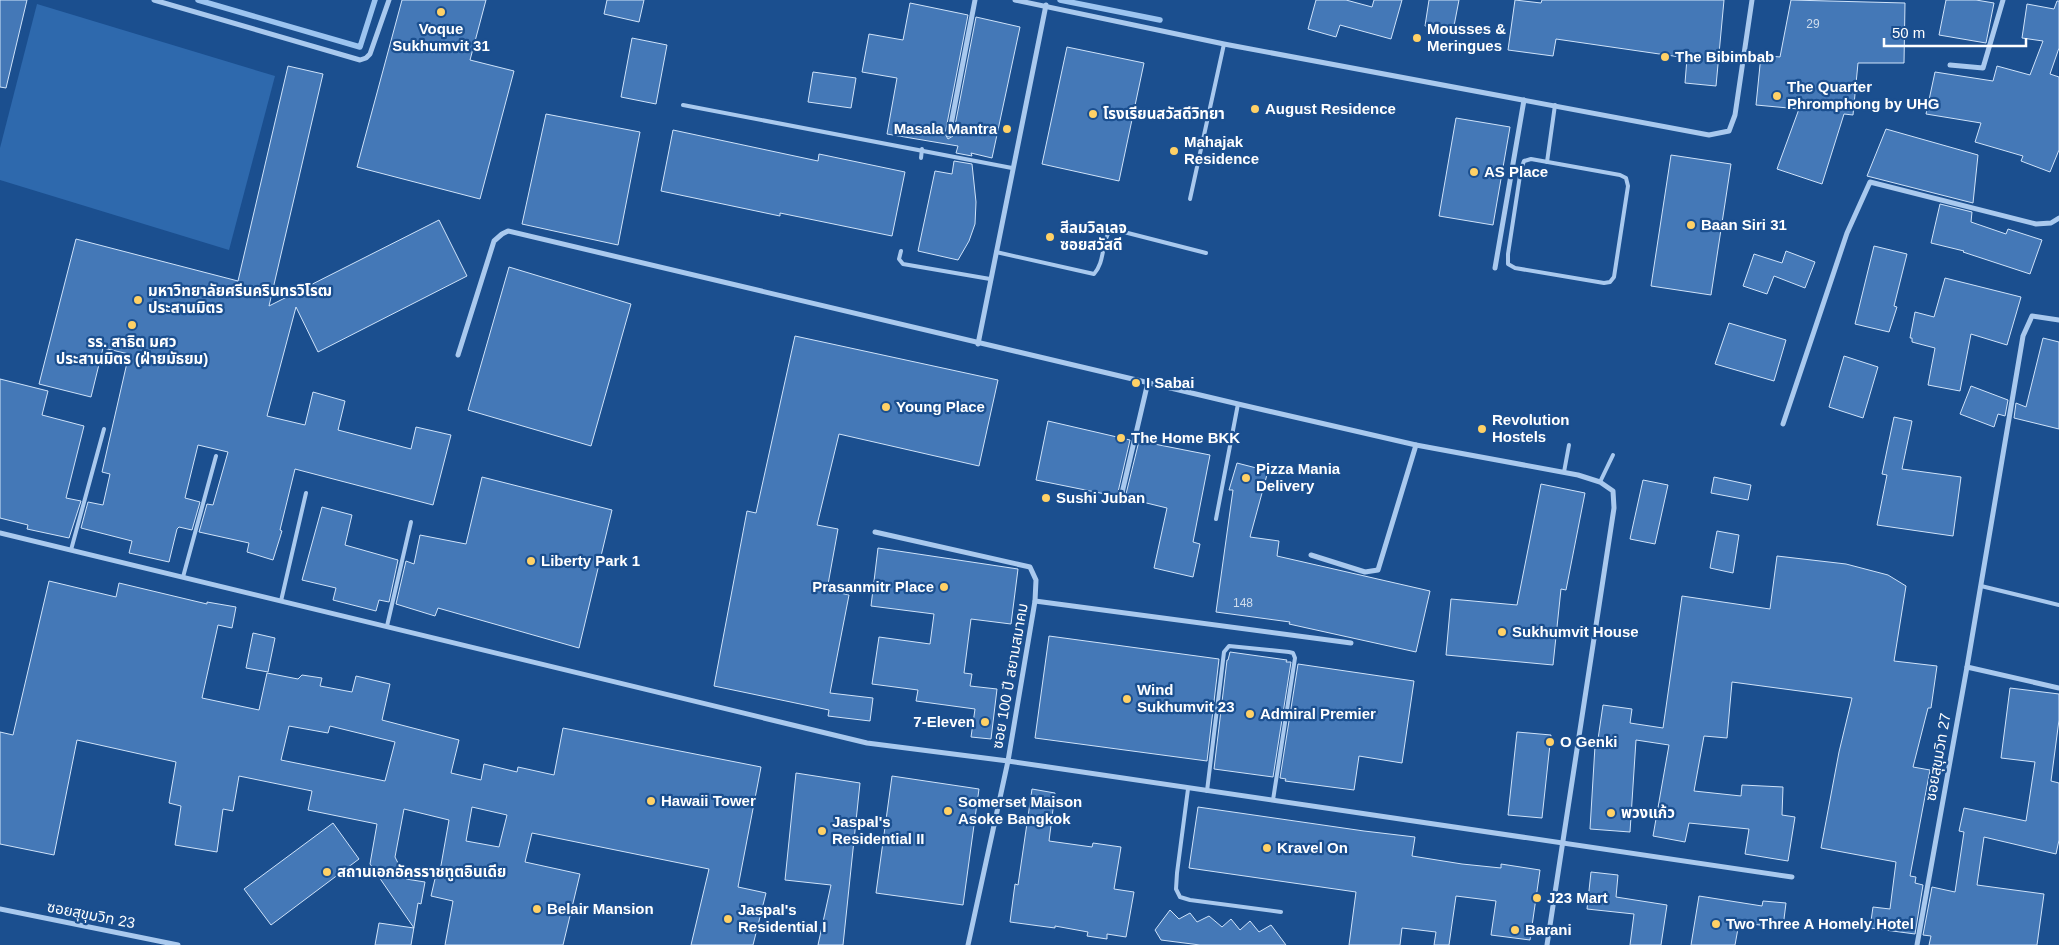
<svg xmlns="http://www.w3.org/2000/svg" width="2059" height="945" font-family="Helvetica,'Noto Sans Thai',sans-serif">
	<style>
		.green { fill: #2e69ad }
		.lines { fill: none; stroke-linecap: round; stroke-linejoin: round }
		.stream { stroke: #9cc4f0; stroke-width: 5.5 }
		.building { fill: #4478b7; stroke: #cfe3fa; fill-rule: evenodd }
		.service { stroke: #a9c9ee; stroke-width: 4 }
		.minor { stroke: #a9c9ee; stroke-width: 5 }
		.poi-dot { fill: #ffd166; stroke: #1b4f8f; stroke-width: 2 }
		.labels { text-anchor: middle; stroke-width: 4.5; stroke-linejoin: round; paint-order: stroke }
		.number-label { font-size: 12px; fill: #d0dded }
		.poi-label { font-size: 15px; font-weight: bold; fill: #fff; stroke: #1b4f8f; text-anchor: start }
		.street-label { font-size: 15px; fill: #fff; stroke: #1b4f8f }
	</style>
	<rect width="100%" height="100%" fill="#1b4f8f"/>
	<!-- green -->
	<path class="green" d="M37 4 275 76 229 250 0 180V148Z"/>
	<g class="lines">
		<!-- stream -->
		<g class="stream">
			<path d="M198 0 360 47 375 0"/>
			<path d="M1060 0 1160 20"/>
		</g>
	</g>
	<!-- building -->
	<g class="building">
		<path d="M0 0H27L6 88 0 87Z"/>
		<path d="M402 0H486L470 60 514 71 480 199 357 167Z"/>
		<path d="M607 0H644L639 22 604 14Z"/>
		<path d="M1316 0H1346L1372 7 1374 0H1402L1391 39 1340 25 1336 37 1308 29Z"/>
		<path d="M1429 0H1459L1453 31 1425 26Z"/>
		<path d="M1515 0 1541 3 1542 0H1724L1716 86 1685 83 1687 58 1556 39 1553 56 1508 50Z"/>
		<path d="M1791 0 1905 3 1904 63H1858L1853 115 1844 114 1822 184 1777 169 1799 109 1756 105 1761 55 1780 57Z"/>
		<path d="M1946 0H1976L1994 3 1986 43 1939 35Z"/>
		<path d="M2057 1H2059V48L2050 74 2059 77V150L2050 172 2021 161 2023 156 1975 142 1981 123 1926 114 1935 72 1993 81 1997 66 2030 75 2043 41 2022 38 2027 4 2054 9Z"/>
		<path d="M910 3 968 15 945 134 948 139 953 136 976 17 1020 27 992 158 971 153 972 156 956 153 958 146 887 134 897 78 862 72 869 34 903 40Z"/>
		<path d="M632 38 667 45 656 104 621 97Z"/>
		<path d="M1067 47 1144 63 1119 181 1042 164Z"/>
		<path d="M288 66 323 74 269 306 439 220 467 276 318 352 296 307 267 416 305 425 313 392 345 401 338 430 411 449 416 427 451 435 433 505 295 469 280 530 282 531 273 560 247 552 249 543 199 532 207 504 213 505 228 452 198 445 185 498 200 502 192 530 179 527 177 529 169 562 129 553 132 541 81 528 88 502 103 505 110 474 102 472 129 354 103 348 91 397 39 384 76 239 238 281Z"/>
		<path d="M813 72 856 78 851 108 808 102Z"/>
		<path d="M546 114 640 132 618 245 522 224Z"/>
		<path d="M1456 118 1510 127 1493 225 1439 216Z"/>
		<path d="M1886 129 1978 155 1973 203 1867 176Z"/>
		<path d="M673 130 818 161 819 154 905 172 892 236 780 213V216L661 191Z"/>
		<path d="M1671 155 1731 164 1711 295 1651 286Z"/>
		<path d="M954 161 972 164 976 202 975 224 969 241 958 260 918 251 935 171 952 174Z"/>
		<path d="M1940 204 1972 212 1971 222 2006 234 2008 229 2042 240 2030 274 1963 252 1964 251 1931 243Z"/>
		<path d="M1874 246 1907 254 1894 306 1897 307 1889 332 1855 324Z"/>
		<path d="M1786 251 1815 262 1805 288 1774 276 1767 294 1743 286 1754 254 1782 263Z"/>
		<path d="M509 267 631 304 591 446 468 410Z"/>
		<path d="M1945 278 2021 297 2007 345 1971 334 1960 391 1928 385 1935 348 1912 342V338H1910L1915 312 1934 317Z"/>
		<path d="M1729 323 1786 340 1774 381 1715 364Z"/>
		<path d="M795 336 998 380 979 466 839 434 817 525 838 529 827 590 849 595 830 693 873 698 870 721 828 716 829 710 714 686 747 511 756 513Z"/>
		<path d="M2043 338 2059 342V429L2014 418 2016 403 2026 407Z"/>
		<path d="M1844 356 1878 367 1863 418 1829 407Z"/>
		<path d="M0 379 48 391 42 415 84 426 66 498 81 501 69 538 27 529 28 525 0 518Z"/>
		<path d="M1971 386 2008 400 2005 416 1998 414 1994 427 1960 414Z"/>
		<path d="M1894 417 1912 421 1902 469 1961 477 1953 536 1877 525 1887 475 1882 474Z"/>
		<path d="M1048 421 1130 440 1118 492 1120 497 1036 480Z"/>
		<path d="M1139 441 1210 455 1193 542 1200 544 1193 577 1154 568 1167 508 1122 497 1126 494Z"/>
		<path d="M1237 463 1268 471 1250 537 1279 541 1277 556 1430 591 1416 652 1289 624 1290 622 1216 612 1233 490H1229Z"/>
		<path d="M482 477 612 510 579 648 438 608 435 616 396 604 406 561 414 564 420 535 466 544Z"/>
		<path d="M1714 477 1751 485 1748 500 1711 493Z"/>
		<path d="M1643 480 1668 485 1655 544 1630 539Z"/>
		<path d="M1541 484 1585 493 1566 590 1561 589 1553 665 1446 655 1451 599 1517 605Z"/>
		<path d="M322 507 352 515 345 545 398 560 389 602 379 600 376 611 333 600 336 588 302 580Z"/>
		<path d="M1717 531 1739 535 1733 573 1710 568Z"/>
		<path d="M878 548 1018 569 1011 624 971 619 964 673 972 674 970 686 997 689 991 739 971 737 975 709 916 701 918 690 872 684 879 637 930 644 934 614 871 606Z"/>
		<path d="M1777 556 1846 564 1888 575 1906 586 1894 661 1937 666 1931 708H1928L1913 767 1930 770 1910 876 1916 877 1915 883 1923 885 1915 934 1870 928 1873 907 1890 909 1896 862 1821 848 1839 752 1852 698 1732 682 1727 738 1704 736 1694 791 1741 796 1742 785 1783 787 1782 815 1795 817 1788 861 1745 854 1749 829 1689 823 1685 842 1653 836 1669 745 1636 740 1630 832 1590 829 1595 746H1597L1603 705 1632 709 1630 723 1663 728 1682 596 1770 609Z"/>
		<path d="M49 581 116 597 119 583 207 604V602L236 607 232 628 218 625 202 698 259 710 267 673 298 679 302 675 322 678 320 686 352 692 356 676 390 684 382 720 459 740 451 773 481 780 484 764 517 772 518 767 554 775 563 728 761 767 738 887 766 893 753 945H691L709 869 532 833 525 862 580 874 563 945H445L453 901 431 896 437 870 440 871 449 820 404 809 395 857 406 879 425 882 421 904 418 903 411 945H375L379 923 414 928 370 864 377 824 308 810 312 791 239 776 233 811 223 809 217 852 175 845 181 806 169 803 176 762 77 740 54 855 0 844V732L13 735ZM289 726 328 733 330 726 395 742 385 781 281 760ZM472 807 507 815 499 847 466 841Z"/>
		<path d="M253 633 275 638 268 672 246 668Z"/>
		<path d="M1049 636 1219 659 1207 761 1035 738Z"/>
		<path d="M1230 652 1287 660 1286 662H1291L1273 777 1214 769 1227 660H1228Z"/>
		<path d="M1298 664 1414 681 1402 763 1359 756 1354 790 1285 781 1286 779 1280 778Z"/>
		<path d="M2010 688 2059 694V720L2051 781 2059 783V840L2056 854 1984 837 1977 885 2044 894 2037 945H1929L1931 936 1923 935 1932 887 1955 892 1964 832 1959 831 1964 808 2026 821 2035 762 2001 758Z"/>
		<path d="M1517 732 1551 735 1542 818 1508 815Z"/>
		<path d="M796 773 860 783 843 945H818L831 885 785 880Z"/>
		<path d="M892 776 979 789 963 905 876 893Z"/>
		<path d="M1032 789 1055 793 1049 841 1092 847 1093 843 1121 847 1114 889 1134 892 1126 937 1107 934V939L1087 936 1088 932 1055 926V928L1010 922 1015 884 1018 885Z"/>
		<path d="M1198 807 1364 831 1415 837 1412 856 1462 864 1501 868V864L1540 870 1530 940 1491 935 1496 901 1456 896 1449 945H1434L1436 932 1402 928 1400 945H1349L1356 892 1189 868Z"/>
		<path d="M333 823 359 859 271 925 244 889Z"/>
		<path d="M1591 872 1618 875 1616 897 1667 905 1661 945H1630L1634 914 1587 909Z"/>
		<path d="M1699 896 1762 906 1763 901 1786 903 1783 927 1739 923 1735 945H1691Z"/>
		<path d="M1170 910 1179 919 1190 913 1197 922 1209 916 1222 927 1231 919 1240 930 1250 921 1259 932 1271 925 1286 945H1200L1161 940 1155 930Z"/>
	</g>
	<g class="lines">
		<!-- service -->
		<g class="service">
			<path d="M683 105 1012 168"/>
			<path d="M921 158 922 149"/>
			<path d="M1531 159 1620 175 1626 178 1628 186 1614 277 1610 282 1604 283 1515 268 1508 264V254L1521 169 1524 161Z"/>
			<path d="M1547 162 1555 105"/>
			<path d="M1190 199 1224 44"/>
			<path d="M901 251 899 259 903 264 990 279"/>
			<path d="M996 252 1094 274C1105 262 1101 244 1110 230H1116L1206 253"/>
			<path d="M1564 472 1569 445"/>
			<path d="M1600 482 1613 455"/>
			<path d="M1216 519 1238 404"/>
			<path d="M71 550 104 429"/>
			<path d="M183 577 216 456"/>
			<path d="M1981 586 2059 605"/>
			<path d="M281 601 306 493"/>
			<path d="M387 626 411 522"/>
			<path d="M1188 789 1177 873 1176 889 1180 897 1190 900 1281 912"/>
			<path d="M1207 791 1224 652 1229 646 1289 652 1293 653 1295 658 1273 800"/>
		</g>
		<!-- minor -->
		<g class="minor">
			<path d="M154 0 360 60 366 58 370 54 389 0"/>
			<path d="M1015 0 1224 44 1709 135 1729 131 1735 115 1752 0"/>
			<path d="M1950 65 1983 68 2003 0"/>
			<path d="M949 135 975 0"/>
			<path d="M1495 268 1524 100"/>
			<path d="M978 344 1046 5"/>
			<path d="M458 355 494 241 502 234 508 231 1238 404 1416 445 1578 475 1600 482 1613 491 1614 508 1547 945"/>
			<path d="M1783 424 1847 233 1870 182 2036 224 2051 223 2059 218"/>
			<path d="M1122 493 1148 382"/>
			<path d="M875 532 1030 567 1036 580 1035 601 1008 761 968 945"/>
			<path d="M0 533 867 743 1008 761 1792 877"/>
			<path d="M1311 555 1365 572 1378 570 1416 445"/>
			<path d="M1035 601 1351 643"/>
			<path d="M1967 667 2023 336 2032 316 2059 320"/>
			<path d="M0 909 178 945"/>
			<path d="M1917 945 1967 667 2059 688"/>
		</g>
	</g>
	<!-- markers -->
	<g class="poi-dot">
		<circle cx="441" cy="12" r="5"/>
		<circle cx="1417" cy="38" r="5"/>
		<circle cx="1665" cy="57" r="5"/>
		<circle cx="1777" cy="96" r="5"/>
		<circle cx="1255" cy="109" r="5"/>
		<circle cx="1093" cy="114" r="5"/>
		<circle cx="1007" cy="129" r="5"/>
		<circle cx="1174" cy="151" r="5"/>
		<circle cx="1474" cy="172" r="5"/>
		<circle cx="1691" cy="225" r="5"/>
		<circle cx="1050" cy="237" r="5"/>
		<circle cx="138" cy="300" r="5"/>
		<circle cx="132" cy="325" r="5"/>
		<circle cx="1136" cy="383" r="5"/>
		<circle cx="886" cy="407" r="5"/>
		<circle cx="1482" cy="429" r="5"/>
		<circle cx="1121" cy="438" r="5"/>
		<circle cx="1246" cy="478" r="5"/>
		<circle cx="1046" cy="498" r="5"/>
		<circle cx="531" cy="561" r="5"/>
		<circle cx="944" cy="587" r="5"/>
		<circle cx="1502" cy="632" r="5"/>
		<circle cx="1127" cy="699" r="5"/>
		<circle cx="1250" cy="714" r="5"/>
		<circle cx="985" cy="722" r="5"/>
		<circle cx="1550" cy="742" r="5"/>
		<circle cx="651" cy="801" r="5"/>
		<circle cx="948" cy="811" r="5"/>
		<circle cx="1611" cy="813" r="5"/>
		<circle cx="822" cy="831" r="5"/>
		<circle cx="1267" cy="848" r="5"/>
		<circle cx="327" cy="872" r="5"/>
		<circle cx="1537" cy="898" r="5"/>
		<circle cx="537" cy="909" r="5"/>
		<circle cx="728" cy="919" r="5"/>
		<circle cx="1716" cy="924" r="5"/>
		<circle cx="1515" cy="930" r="5"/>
	</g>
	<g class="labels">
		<!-- number labels -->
		<g class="number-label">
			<text x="1813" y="28">29</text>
			<text x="1243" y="607">148</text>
		</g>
		<!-- poi labels -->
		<g class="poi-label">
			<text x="441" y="34" text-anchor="middle">Voque<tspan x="441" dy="17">Sukhumvit 31</tspan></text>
			<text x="1427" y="34">Mousses &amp;<tspan x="1427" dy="17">Meringues</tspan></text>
			<text x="1675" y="62">The Bibimbab</text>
			<text x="1787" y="92">The Quarter<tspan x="1787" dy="17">Phromphong by UHG</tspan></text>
			<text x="1265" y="114">August Residence</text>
			<text x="1103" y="119">โรงเรียนสวัสดีวิทยา</text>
			<text x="997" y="134" text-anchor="end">Masala Mantra</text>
			<text x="1184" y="147">Mahajak<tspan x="1184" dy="17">Residence</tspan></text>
			<text x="1484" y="177">AS Place</text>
			<text x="1701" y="230">Baan Siri 31</text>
			<text x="1060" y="233">สีลมวิลเลจ<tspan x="1060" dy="17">ซอยสวัสดี</tspan></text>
			<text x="148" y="296">มหาวิทยาลัยศรีนครินทรวิโรฒ<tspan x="148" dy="17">ประสานมิตร</tspan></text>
			<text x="132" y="347" text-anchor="middle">รร. สาธิต มศว<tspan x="132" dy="17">ประสานมิตร (ฝ่ายมัธยม)</tspan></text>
			<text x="1146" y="388">I Sabai</text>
			<text x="896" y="412">Young Place</text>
			<text x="1492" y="425">Revolution<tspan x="1492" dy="17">Hostels</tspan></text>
			<text x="1131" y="443">The Home BKK</text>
			<text x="1256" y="474">Pizza Mania<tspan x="1256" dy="17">Delivery</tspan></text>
			<text x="1056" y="503">Sushi Juban</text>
			<text x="541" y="566">Liberty Park 1</text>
			<text x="934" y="592" text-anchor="end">Prasanmitr Place</text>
			<text x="1512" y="637">Sukhumvit House</text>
			<text x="1137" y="695">Wind<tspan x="1137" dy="17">Sukhumvit 23</tspan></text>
			<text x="1260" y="719">Admiral Premier</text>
			<text x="975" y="727" text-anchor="end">7-Eleven</text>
			<text x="1560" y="747">O Genki</text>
			<text x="661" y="806">Hawaii Tower</text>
			<text x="958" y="807">Somerset Maison<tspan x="958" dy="17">Asoke Bangkok</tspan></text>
			<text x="1621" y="818">พวงแก้ว</text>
			<text x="832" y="827">Jaspal's<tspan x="832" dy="17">Residential II</tspan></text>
			<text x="1277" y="853">Kravel On</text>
			<text x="337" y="877">สถานเอกอัครราชทูตอินเดีย</text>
			<text x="1547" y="903">J23 Mart</text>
			<text x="547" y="914">Belair Mansion</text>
			<text x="738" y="915">Jaspal's<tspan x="738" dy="17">Residential I</tspan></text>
			<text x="1726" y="929">Two Three A Homely Hotel</text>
			<text x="1525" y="935">Barani</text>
		</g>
		<!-- street labels -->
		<g class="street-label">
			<text transform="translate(1010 676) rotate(-80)" y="5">ซอย 100 ปี สยามสมาคม</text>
			<text transform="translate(1938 757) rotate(-80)" y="5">ซอยสุขุมวิท 27</text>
			<text transform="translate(91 915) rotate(11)" y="5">ซอยสุขุมวิท 23</text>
		</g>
	</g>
	<!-- scale -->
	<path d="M1884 38v8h142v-8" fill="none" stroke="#ffffff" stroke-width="2.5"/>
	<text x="1892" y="38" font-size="15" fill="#ffffff" stroke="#1b4f8f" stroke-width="4" paint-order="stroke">50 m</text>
</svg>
